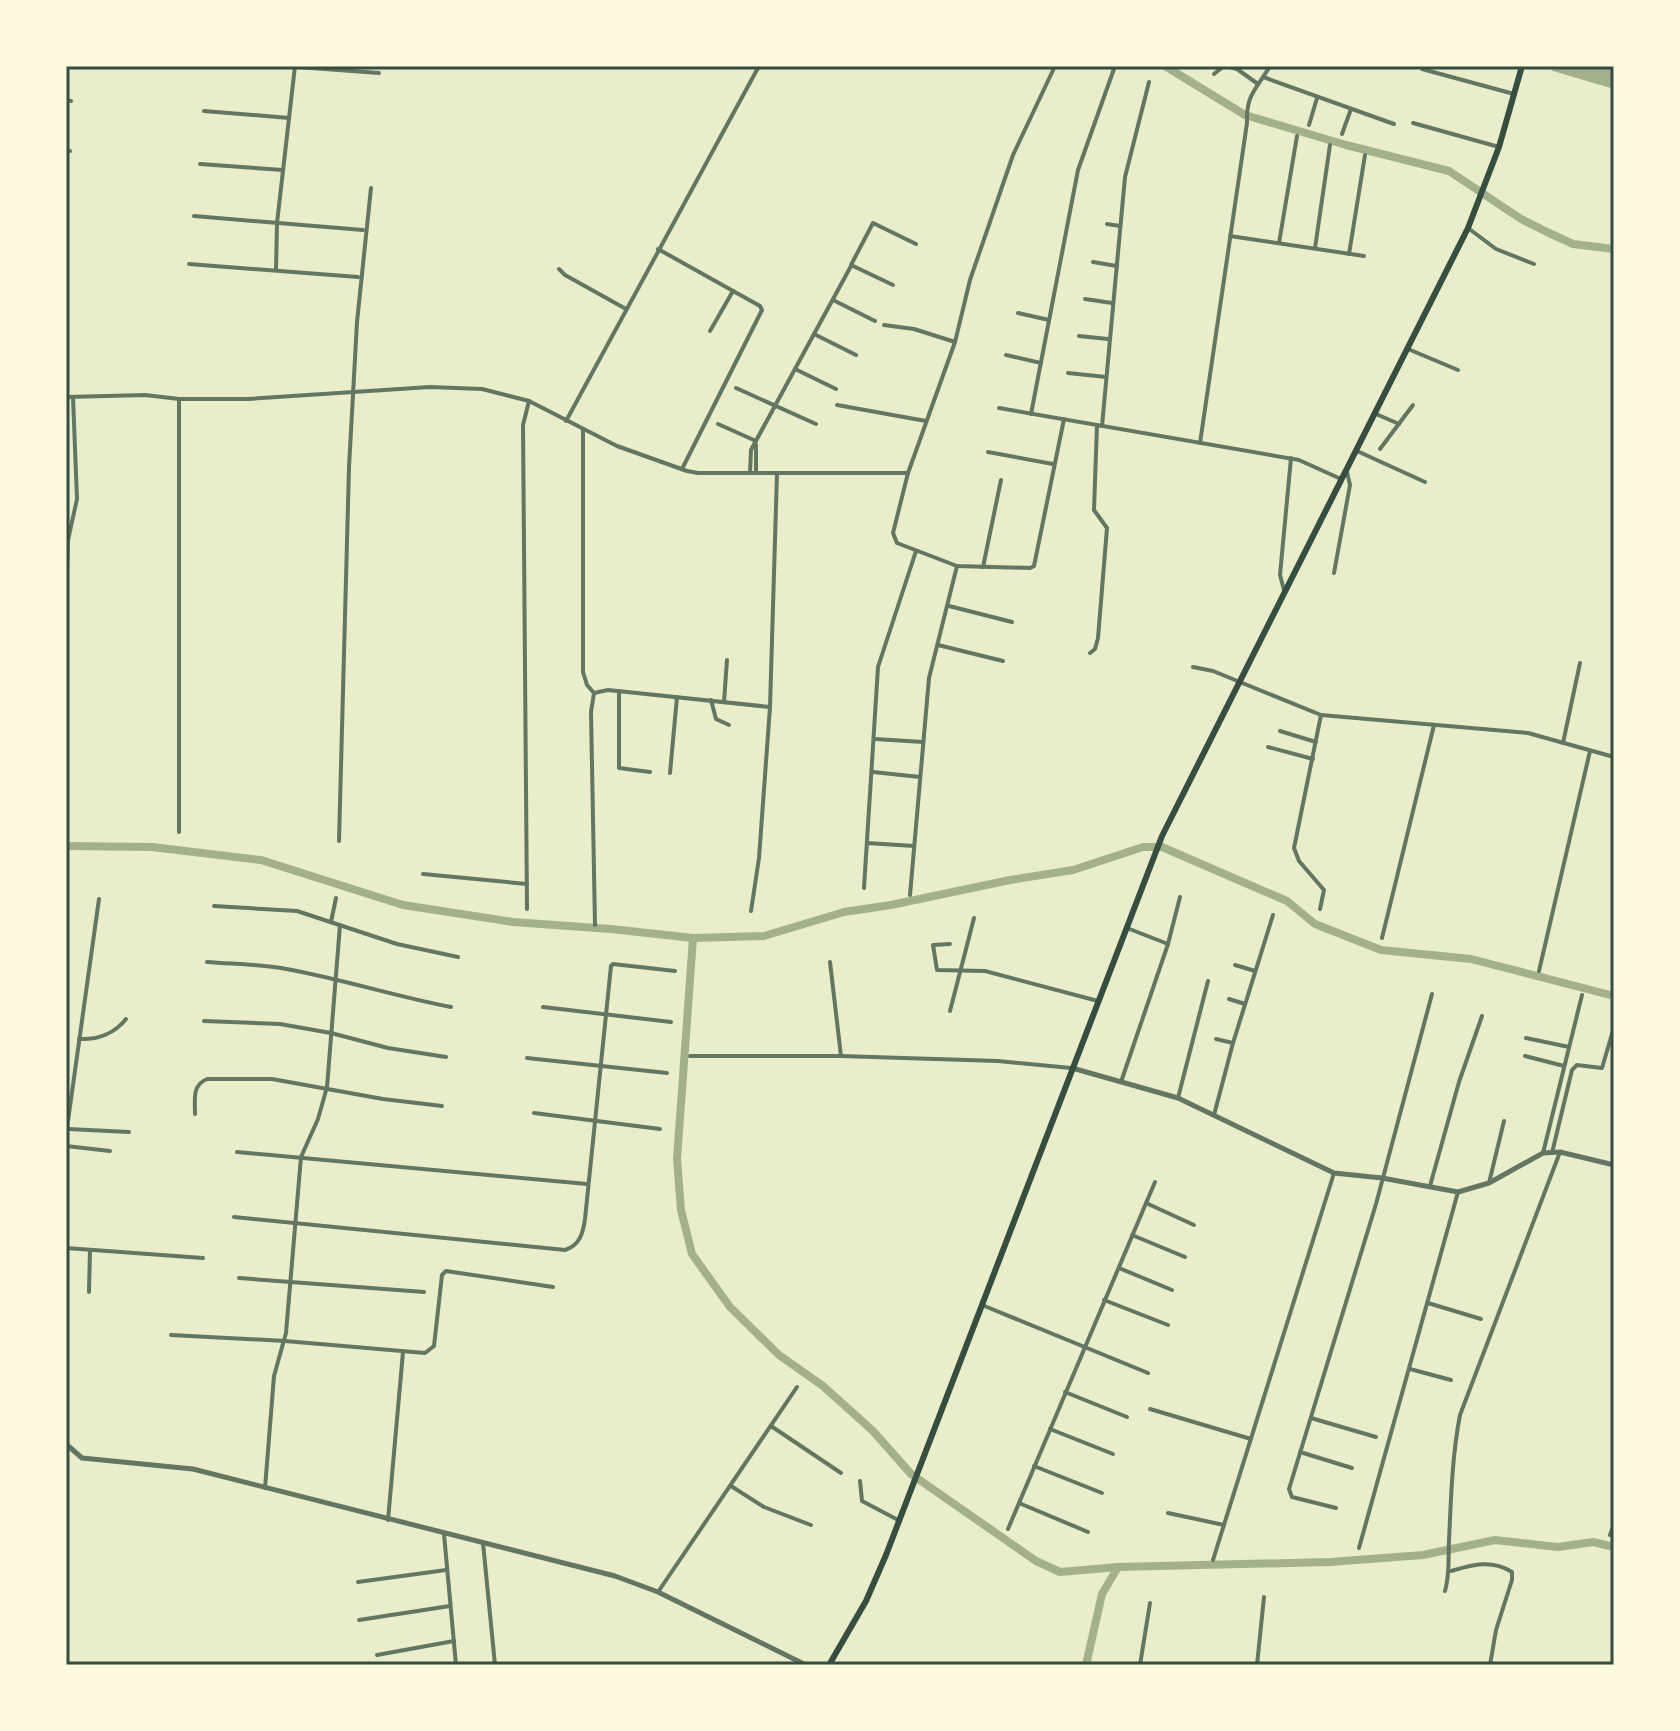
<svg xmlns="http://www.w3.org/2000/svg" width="1680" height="1731" font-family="'PT Sans Narrow',sans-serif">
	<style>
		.water { fill: #a3b18a }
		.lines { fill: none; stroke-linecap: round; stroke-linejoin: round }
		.canal { stroke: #a3b18a; stroke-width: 8 }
		.minor { stroke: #617663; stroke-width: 4 }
		.tertiary { stroke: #617663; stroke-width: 5 }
		.secondary { stroke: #344e41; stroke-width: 6 }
		.neatline { fill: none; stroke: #344e41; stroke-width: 3 }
	</style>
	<rect width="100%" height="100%" fill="#e9edc9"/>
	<!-- water -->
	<path class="water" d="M1547 66H1614V89L1553 71Z"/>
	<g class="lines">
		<!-- canal -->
		<g class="canal">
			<path d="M1165 66 1245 115 1346 145 1449 171 1521 219 1549 233 1573 244 1614 249"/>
			<path d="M66 846 152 847 261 860 403 905 513 922 611 929 693 938 764 936 844 912 891 905 1010 880 1073 870 1143 847H1162L1287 901 1315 924 1381 950 1471 959 1614 996"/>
			<path d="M693 938 677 1159 681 1210 692 1254 730 1307 779 1355 823 1386 873 1431 911 1474 1036 1561 1060 1572 1118 1567 1330 1562 1423 1555 1495 1540 1558 1547 1593 1542 1614 1547"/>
			<path d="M1086 1665 1102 1594 1118 1567"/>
		</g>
		<!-- minor -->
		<g class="minor">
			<path d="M284 66 379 73"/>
			<path d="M1226 66 1237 69 1258 84"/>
			<path d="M1422 69 1514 94"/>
			<path d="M1214 74 1224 66"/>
			<path d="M1263 77 1394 124"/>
			<path d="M66 100 71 101"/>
			<path d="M204 111 289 118"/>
			<path d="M1413 123 1499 147"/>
			<path d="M1309 125 1317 98"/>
			<path d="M1342 134 1351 109"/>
			<path d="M66 150 70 151"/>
			<path d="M200 164 283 170"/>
			<path d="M194 216 363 230"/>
			<path d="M1107 224 1120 226"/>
			<path d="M1468 228 1496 249 1534 264"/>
			<path d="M1230 236 1364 256"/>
			<path d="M1279 243 1297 136"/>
			<path d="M1315 248 1330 145"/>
			<path d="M658 249 760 306 762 310 682 469"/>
			<path d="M1349 254 1365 155"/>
			<path d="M1093 262 1117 266"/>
			<path d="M189 264 358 277"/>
			<path d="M559 269 565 275 626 309"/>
			<path d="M276 270 277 223 295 66"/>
			<path d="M893 285 851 265 873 223 916 244"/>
			<path d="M1085 299 1112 303"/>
			<path d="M833 300 875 321"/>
			<path d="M1018 313 1049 320"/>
			<path d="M884 325 914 329 955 342"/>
			<path d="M710 331 733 291"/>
			<path d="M814 334 851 266"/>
			<path d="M1079 336 1108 339"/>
			<path d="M1408 349 1458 370"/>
			<path d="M1006 355 1041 363"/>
			<path d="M795 369 836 389"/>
			<path d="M1068 373 1106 377"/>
			<path d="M736 388 816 424"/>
			<path d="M66 397 145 395 179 399V832"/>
			<path d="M179 399H248L430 387 482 389 529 401 617 446 687 471 698 473H908L893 533 897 543 957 566 1030 568 1034 566 1064 419"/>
			<path d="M837 405 926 421"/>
			<path d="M999 408 1299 460 1341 479"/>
			<path d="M1031 414 1078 170 1115 66"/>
			<path d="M1376 414 1399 424"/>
			<path d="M566 421 759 66"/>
			<path d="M718 424 756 441"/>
			<path d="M1102 426 1125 177 1149 82"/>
			<path d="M583 430V672L587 685 594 693"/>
			<path d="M1200 443 1247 123C1246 94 1256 90 1270 66"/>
			<path d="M756 445V473"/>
			<path d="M1380 449 1413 405"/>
			<path d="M1357 451 1425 482"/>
			<path d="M988 452 1053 464"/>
			<path d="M750 473 751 450 814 334 856 355"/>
			<path d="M908 473 955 342 970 280 1013 155 1055 66"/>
			<path d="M983 567 1001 480"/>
			<path d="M1334 573 1350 485 1347 472"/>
			<path d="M1284 590 1280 575 1291 458"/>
			<path d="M66 605 68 540 77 499 73 397"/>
			<path d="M949 606 1012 622"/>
			<path d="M938 645 1003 661"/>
			<path d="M1090 653 1095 649 1098 638 1107 528 1094 510 1097 425"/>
			<path d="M1193 667 1213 671 1321 715 1528 733 1614 757"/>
			<path d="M619 691V768L650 772"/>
			<path d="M711 700 716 719 729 725"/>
			<path d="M724 702 727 660"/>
			<path d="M1280 731 1316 742"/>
			<path d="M875 739 923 742"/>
			<path d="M1563 743 1580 663"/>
			<path d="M1268 747 1313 759"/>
			<path d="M873 772 920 777"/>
			<path d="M670 773 677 697"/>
			<path d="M339 841 349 467 357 322 371 188"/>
			<path d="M867 843 914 846"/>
			<path d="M423 874 527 884"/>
			<path d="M864 888 878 667 916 551"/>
			<path d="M910 895 929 678 957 566"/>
			<path d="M214 906 297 911 397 944 458 957"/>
			<path d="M527 909 523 425 529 401"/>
			<path d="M1320 909 1324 890 1299 861 1294 848 1321 715"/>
			<path d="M751 911 759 858 770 707 777 473"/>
			<path d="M331 922 336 898"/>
			<path d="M595 925 591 712 594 693 608 690 770 707"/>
			<path d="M1127 928 1168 944"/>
			<path d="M1382 938 1434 725"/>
			<path d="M950 944 933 945 937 970 985 971 1098 1001"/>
			<path d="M207 962C231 964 257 964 281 968 339 978 393 996 451 1007"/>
			<path d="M830 962 841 1056"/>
			<path d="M1235 965 1255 971"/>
			<path d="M1539 971 1590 751"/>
			<path d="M1229 999 1245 1004"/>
			<path d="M543 1007 671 1022"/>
			<path d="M950 1011 974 918"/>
			<path d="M204 1021 280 1024 331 1033 388 1048 446 1057"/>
			<path d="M1526 1038 1569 1047"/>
			<path d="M79 1039C98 1040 115 1033 126 1019"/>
			<path d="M1216 1039 1233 1043"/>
			<path d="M690 1056H841L998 1061 1071 1068"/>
			<path d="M1525 1056 1564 1066"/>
			<path d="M527 1058 667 1073"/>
			<path d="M1121 1082 1168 944 1180 897"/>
			<path d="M1178 1098 1208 981"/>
			<path d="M534 1113 660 1129"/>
			<path d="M195 1114C195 1099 192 1085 207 1079H272L383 1099 442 1106"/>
			<path d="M1214 1115 1233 1043 1273 915"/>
			<path d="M68 1129 129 1132"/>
			<path d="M66 1135 99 899"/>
			<path d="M66 1146 110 1151"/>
			<path d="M237 1152 587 1184"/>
			<path d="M1543 1153 1582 995"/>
			<path d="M1552 1153 1572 1070 1577 1065 1602 1068 1614 1027"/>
			<path d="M1489 1183 1504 1121"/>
			<path d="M1430 1186 1459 1082 1482 1016"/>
			<path d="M1146 1203 1194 1225"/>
			<path d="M234 1217 565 1250C580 1245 583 1233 585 1219L611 966 613 964 675 971"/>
			<path d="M1132 1235 1185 1257"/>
			<path d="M66 1248 203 1258"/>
			<path d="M1119 1268 1172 1290"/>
			<path d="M239 1278 424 1292"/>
			<path d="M89 1292 90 1250"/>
			<path d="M1104 1300 1168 1325"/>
			<path d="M1428 1303 1481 1319"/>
			<path d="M982 1305 1148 1373"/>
			<path d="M171 1335 285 1341 425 1353 434 1346 442 1275 446 1271 553 1287"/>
			<path d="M1410 1369 1451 1380"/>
			<path d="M1065 1392 1127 1417"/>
			<path d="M1150 1409 1251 1439"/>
			<path d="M1311 1418 1376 1437"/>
			<path d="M771 1426 841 1473"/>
			<path d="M1050 1429 1113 1454"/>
			<path d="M1300 1452 1352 1468"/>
			<path d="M1034 1466 1102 1493"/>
			<path d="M860 1481 862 1501 900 1521"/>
			<path d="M731 1486 764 1507 811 1525"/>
			<path d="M265 1488 274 1376 286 1333 301 1157 318 1119 327 1087 340 925"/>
			<path d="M1019 1503 1088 1532"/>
			<path d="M1336 1508 1292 1497 1289 1489 1376 1204 1432 994"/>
			<path d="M1168 1513 1224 1525"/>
			<path d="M388 1520 403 1352"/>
			<path d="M1008 1529 1155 1182"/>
			<path d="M444 1534 456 1665"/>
			<path d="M1610 1535 1614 1524"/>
			<path d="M483 1543 495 1665"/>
			<path d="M1359 1548 1458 1192"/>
			<path d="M1213 1560 1334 1173"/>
			<path d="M1451 1571C1472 1565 1491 1559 1512 1572V1580L1496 1630 1490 1665"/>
			<path d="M358 1582 446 1570"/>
			<path d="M1445 1591C1450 1574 1448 1559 1449 1541 1451 1499 1452 1456 1460 1415L1560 1152"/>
			<path d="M658 1592 797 1387"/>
			<path d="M359 1620 450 1606"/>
			<path d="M377 1655 454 1641"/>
			<path d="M1140 1665 1150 1603"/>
			<path d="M1257 1665 1264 1597"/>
		</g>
		<!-- tertiary -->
		<g class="tertiary">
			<path d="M1072 1068 1178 1098 1334 1173 1382 1178 1458 1192 1489 1183 1543 1153 1560 1152 1614 1165"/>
			<path d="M66 1444 82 1458 193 1469 615 1576 658 1592 806 1665"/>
		</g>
		<!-- secondary -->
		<path class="secondary" d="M829 1665 866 1601 886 1555 1162 836 1468 228 1499 147 1522 66"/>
	</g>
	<!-- border -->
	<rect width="1680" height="1731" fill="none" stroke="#fefae0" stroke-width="136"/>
	<rect x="68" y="68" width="1544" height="1595" class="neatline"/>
</svg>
